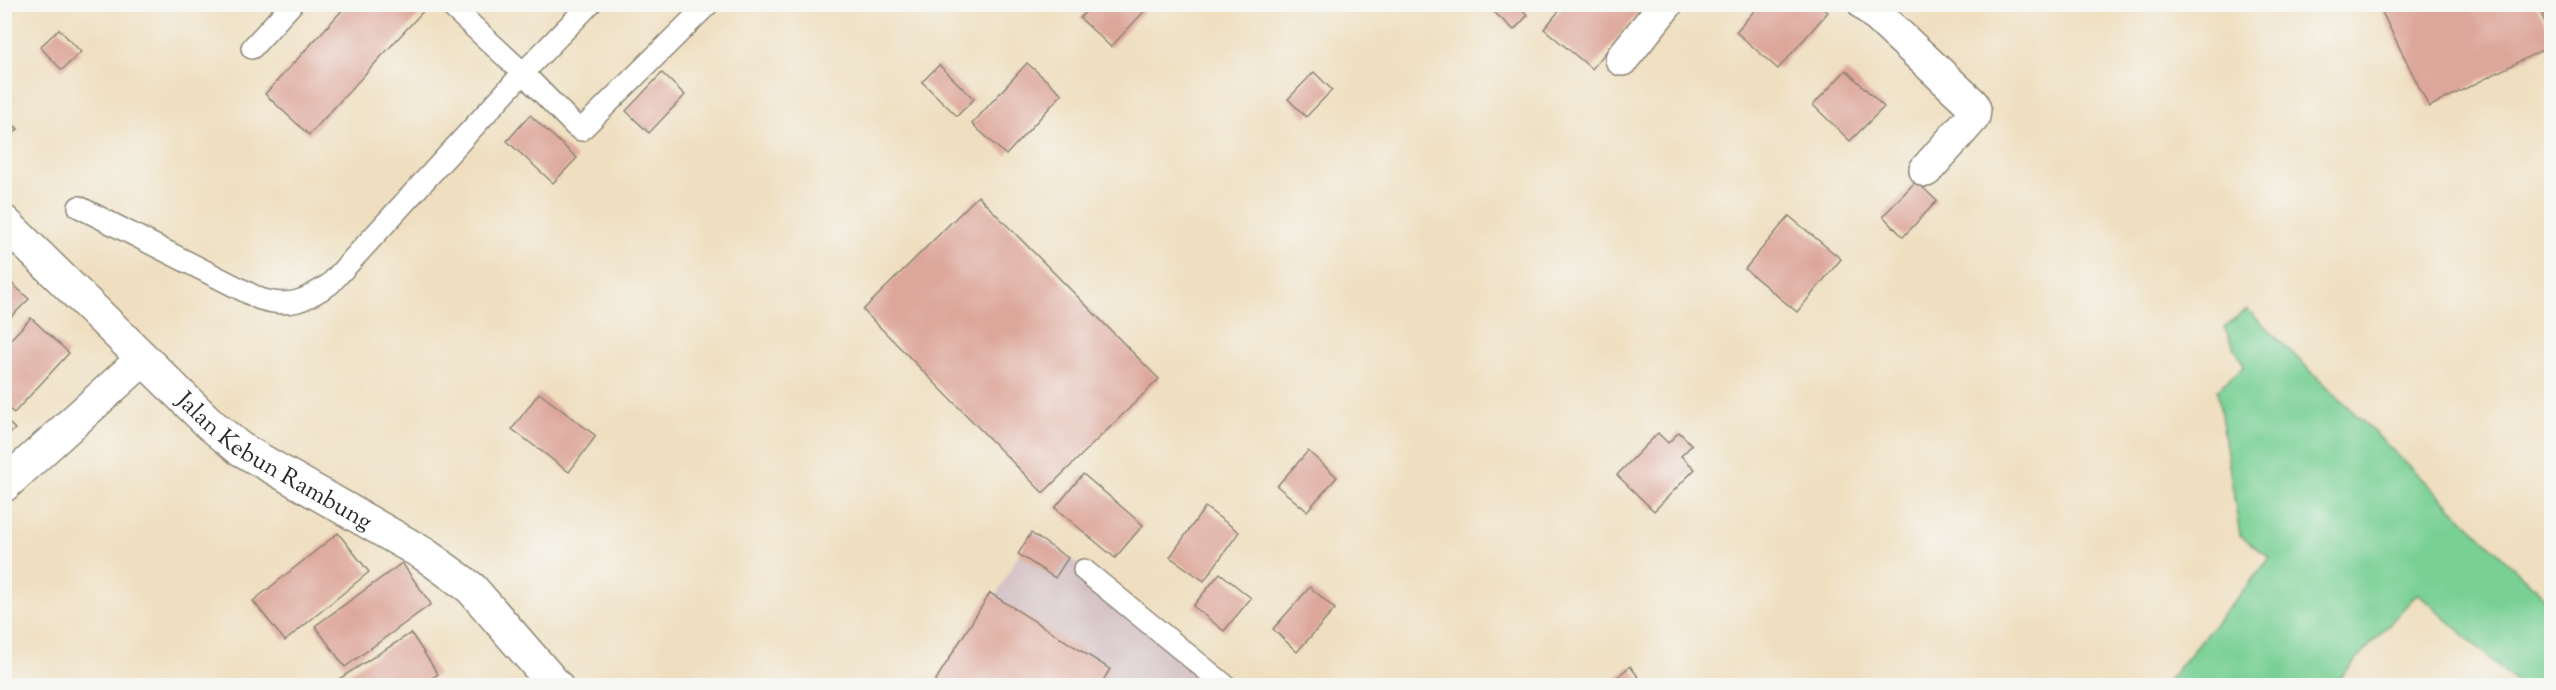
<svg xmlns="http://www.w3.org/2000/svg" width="2556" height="690" font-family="'Sorts Mill Goudy',serif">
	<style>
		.industrial { fill: #d2bec2 }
		.green { fill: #79d095; stroke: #527e60; stroke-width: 1.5 }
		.building { fill: #dda69a }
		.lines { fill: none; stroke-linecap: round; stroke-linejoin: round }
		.service-casing { stroke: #8d8576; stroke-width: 24 }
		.minor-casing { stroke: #8d8576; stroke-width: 36 }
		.service { stroke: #fff; stroke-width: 21 }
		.minor { stroke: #fff; stroke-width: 33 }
		.labels { text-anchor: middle; stroke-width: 4.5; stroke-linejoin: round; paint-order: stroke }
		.street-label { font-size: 24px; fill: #2b2b2b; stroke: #f6f6f2 }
	</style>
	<rect width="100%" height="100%" fill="#f6f6f2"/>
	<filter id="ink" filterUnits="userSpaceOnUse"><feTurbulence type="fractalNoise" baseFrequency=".0167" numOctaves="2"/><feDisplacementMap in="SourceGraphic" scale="12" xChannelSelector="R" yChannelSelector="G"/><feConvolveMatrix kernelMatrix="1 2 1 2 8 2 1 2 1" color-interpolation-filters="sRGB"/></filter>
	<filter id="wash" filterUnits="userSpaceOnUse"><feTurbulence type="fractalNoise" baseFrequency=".008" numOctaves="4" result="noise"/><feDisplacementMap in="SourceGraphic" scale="24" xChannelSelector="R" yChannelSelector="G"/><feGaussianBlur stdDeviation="1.35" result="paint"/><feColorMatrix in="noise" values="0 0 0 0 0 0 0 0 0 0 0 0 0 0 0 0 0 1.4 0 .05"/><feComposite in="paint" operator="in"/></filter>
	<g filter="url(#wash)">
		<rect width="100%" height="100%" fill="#efdfc0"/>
		<!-- industrial -->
		<path class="industrial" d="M1032 530 1236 685 946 686Z"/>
		<!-- green -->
		<path class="green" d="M2247 309 2551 604V685H2519L2418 593 2333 685H2164L2270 558 2240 535 2217 390 2244 366 2224 327Z"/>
		<g id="blocks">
			<!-- building -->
			<g class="building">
				<path d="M348 4H425L427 7 309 135 265 94Z"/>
				<path d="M1093 4H1151L1111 47 1080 18Z"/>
				<path d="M1485 4H1516L1528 15 1514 30Z"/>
				<path d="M1760 4H1824L1822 7 1828 12 1778 69 1736 32Z"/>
				<path d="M2378 4H2536L2552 36V45L2429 107Z"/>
				<path d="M2539 4H2552V17L2547 19Z"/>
				<path d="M1564 5H1640L1643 7 1592 69 1544 29Z"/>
				<path d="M59 29 81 52 62 70 40 47Z"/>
				<path d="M1027 63 1062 94 1006 155 972 124Z"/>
				<path d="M939 65 974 99 957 116 922 82Z"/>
				<path d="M1846 70 1884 107 1850 141 1813 105Z"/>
				<path d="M1314 72 1332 90 1306 117 1288 99Z"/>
				<path d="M662 73 685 95 649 133 626 111Z"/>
				<path d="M530 115 577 158 553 183 507 141Z"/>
				<path d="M4 116 18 129 4 142Z"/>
				<path d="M1916 181 1937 201 1903 237 1883 216Z"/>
				<path d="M978 196 1159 379 1043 493 863 310Z"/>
				<path d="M1789 216 1841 259 1797 312 1745 269Z"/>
				<path d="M4 276 29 299 4 324Z"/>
				<path d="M31 318 69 353 14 413 4 404V346Z"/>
				<path d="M539 393 596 436 569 472 512 429Z"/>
				<path d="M4 418 15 429 4 439Z"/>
				<path d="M1679 432 1692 445 1681 456 1695 469 1654 511 1617 475 1658 433 1668 443Z"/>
				<path d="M1308 451 1337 477 1307 511 1277 486Z"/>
				<path d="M1083 474 1143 525 1115 558 1055 508Z"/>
				<path d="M1205 507 1239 532 1204 581 1170 557Z"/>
				<path d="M338 533 369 572 285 641 253 601Z"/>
				<path d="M1031 533 1068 558 1055 578 1018 554Z"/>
				<path d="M402 563 431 604 345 667 315 626Z"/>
				<path d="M1220 573 1251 598 1224 631 1193 606Z"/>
				<path d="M1310 587 1335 609 1297 652 1273 629Z"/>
				<path d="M990 593 1110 669 1100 686H932Z"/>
				<path d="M411 633 438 674 421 686H332L331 684Z"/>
				<path d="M1630 666 1645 686H1607Z"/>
			</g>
		</g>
	</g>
	<g filter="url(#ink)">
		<use href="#blocks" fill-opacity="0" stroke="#8d8576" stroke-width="1.5"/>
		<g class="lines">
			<!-- service casing -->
			<g class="service-casing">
				<g id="service">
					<path d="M449 4 523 73 575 126 581 130 708 4"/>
					<path d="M252 48 292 4"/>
					<path d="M79 207 260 299C291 308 304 301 330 284L523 73 590 4"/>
					<path d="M1084 570 1226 686"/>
				</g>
			</g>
			<!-- minor casing -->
			<g class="minor-casing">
				<g id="minor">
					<path d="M1865 4 1972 104 1974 109 1973 117 1926 170"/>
					<path d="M1622 59 1666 4"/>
					<path id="s1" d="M4 222 210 424 239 448 424 554 471 588 556 686"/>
					<path d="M4 485 143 359"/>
				</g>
			</g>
			<!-- service -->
			<use href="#service" class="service"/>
			<!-- minor -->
			<use href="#minor" class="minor"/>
		</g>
	</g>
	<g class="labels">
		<!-- street labels -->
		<g class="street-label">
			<text dy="8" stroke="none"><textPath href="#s1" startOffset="363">Jalan Kebun Rambung</textPath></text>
		</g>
	</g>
	<!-- margin -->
	<rect width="2556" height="690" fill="none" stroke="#f6f6f2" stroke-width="24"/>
</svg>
